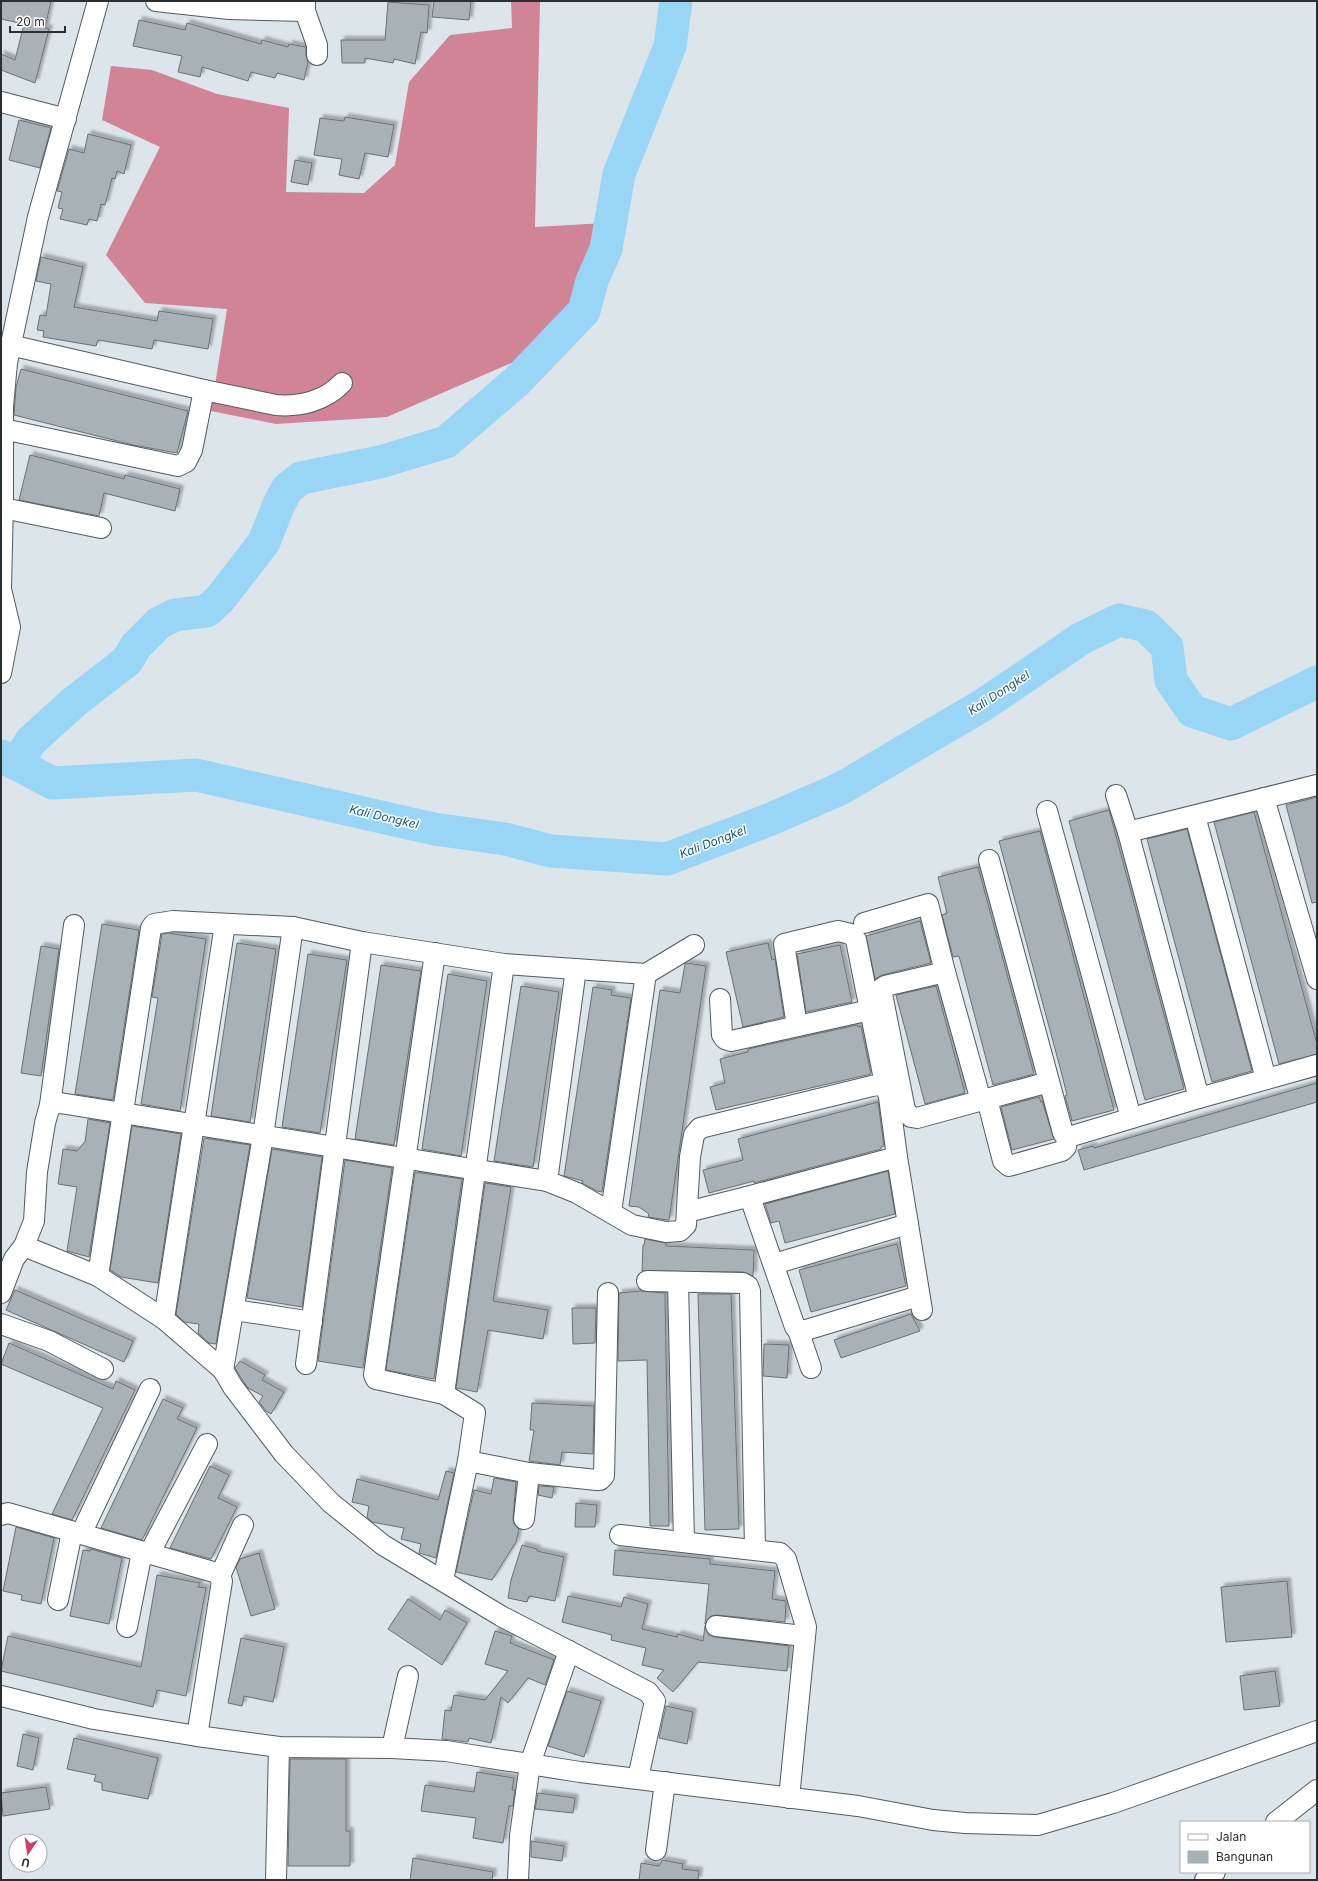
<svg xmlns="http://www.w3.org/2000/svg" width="1318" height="1881" font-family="Inter,sans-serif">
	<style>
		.forest { fill: #d08496 }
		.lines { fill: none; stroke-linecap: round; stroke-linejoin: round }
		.river { stroke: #99d6f6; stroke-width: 33 }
		.building { fill: #a8b1b6; stroke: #697175; filter: url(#shadow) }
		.minor-casing { stroke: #535b60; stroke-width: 22 }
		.minor { stroke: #fff; stroke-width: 20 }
		.labels { text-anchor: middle; stroke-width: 3; stroke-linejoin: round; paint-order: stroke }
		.water-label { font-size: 12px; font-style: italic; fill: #185671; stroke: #fff }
	</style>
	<defs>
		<filter id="shadow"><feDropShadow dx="3.5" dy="-3.5" stdDeviation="1" flood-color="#0004"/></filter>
	</defs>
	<rect width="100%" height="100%" fill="#dce5ea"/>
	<!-- forest -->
	<path class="forest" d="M511 1H540L535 227 622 222 578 334 387 417 276 424 211 411 227 309 145 303 106 255 160 147 102 120 111 66 152 70 217 94 289 108 286 192 364 193 395 165 409 82 450 35 512 28Z"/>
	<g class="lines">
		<!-- river -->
		<g class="river">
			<path d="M1 756 53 783 196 775 434 829 505 839 551 851 667 859 766 821 840 789 983 705 1082 638 1119 620 1146 626 1167 647 1171 680 1192 711 1231 724 1317 682"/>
			<path d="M16 764 31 741 74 702 127 661 136 646 159 623 175 615 207 611 220 599 264 542 279 504 287 489 301 478 380 462 446 442 517 381 584 311 592 281 606 249 619 174 670 46 676 1"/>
		</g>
	</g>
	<!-- building -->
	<g class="building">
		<path d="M1 1H51L45 28 49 29 35 83 1 70V54L15 60 24 24 1 19Z"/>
		<path d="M434 1H471L469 20 432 17Z"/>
		<path d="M388 2 429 5 427 33 421 32 415 64 394 59 393 63 365 58V63H342L341 40H385Z"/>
		<path d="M139 20 185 30 187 23 261 44 262 40 288 47 289 44 306 47V55L308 62 304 80 277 73 275 78 251 72 248 81 202 67 200 77 178 72 182 56 133 46Z"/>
		<path d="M345 117 394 125 388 157 365 153 359 179 339 175 342 159 314 155 320 118 344 121Z"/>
		<path d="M19 120 51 128 40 168 9 160Z"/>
		<path d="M88 134 131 145 124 174 117 171 115 179 112 178 105 205 101 204 97 221 89 219 87 225 60 219 63 209 58 208 62 192 57 191 69 149 84 153Z"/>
		<path d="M295 160 312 163 308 185 291 182Z"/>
		<path d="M41 257 83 267 74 307 157 321 159 311 213 319 208 349 154 340 152 349 98 340 96 346 43 337 44 331 37 330 40 315 46 316 51 284 36 281Z"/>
		<path d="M21 369 188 411 177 453 133 445 14 415 16 387Z"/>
		<path d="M30 455 124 479 125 475 180 489 175 511 104 493 99 516 19 500Z"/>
		<path d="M1317 797V902L1312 903 1286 805Z"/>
		<path d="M1109 810 1184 1089 1145 1100 1069 821Z"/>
		<path d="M1254 812 1317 1044V1054L1279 1064 1214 822Z"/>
		<path d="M1187 829 1252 1071 1212 1082 1147 839Z"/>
		<path d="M1040 831 1114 1110 1072 1121 1065 1096 1067 1095 1061 1071 999 841Z"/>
		<path d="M978 867 1034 1074 993 1085 959 956 953 957 942 915 947 913 938 877Z"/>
		<path d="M920 921 931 963 882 975 875 979 866 936Z"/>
		<path d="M102 924 139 930 113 1100 75 1094Z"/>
		<path d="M168 933 206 939 180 1111 141 1104 158 998 152 997 162 934Z"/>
		<path d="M237 943 276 949 250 1122 211 1116Z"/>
		<path d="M768 943 772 960 775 959 784 1017 743 1027 726 952Z"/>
		<path d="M840 945 852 1002 806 1012 797 954Z"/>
		<path d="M41 946 59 949 41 1076 21 1073Z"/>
		<path d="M308 954 347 960 320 1133 282 1127Z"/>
		<path d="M686 963 706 966 669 1220H667L648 1217 649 1214 639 1207 629 1206 660 990 680 993 685 964Z"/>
		<path d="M381 965 421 971 394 1145 355 1139Z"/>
		<path d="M448 974 487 981 461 1156 422 1149Z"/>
		<path d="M521 986 559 992 533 1167 494 1161Z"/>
		<path d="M936 986 965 1093 925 1104 896 995Z"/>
		<path d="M593 987 612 990 611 995 631 998 602 1192 597 1191 582 1183 583 1181 564 1176Z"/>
		<path d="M857 1025 858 1027 861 1026 871 1074 716 1110 710 1087 725 1083 720 1059 748 1052V1049Z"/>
		<path d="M1317 1083V1102L1084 1170 1078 1150 1093 1146 1094 1148Z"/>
		<path d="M1039 1097 1041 1102 1042 1101 1054 1139 1012 1150 1001 1107Z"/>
		<path d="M878 1102 884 1146 881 1147V1149L754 1183V1181L709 1193 703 1170 743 1160 738 1139Z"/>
		<path d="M88 1119 110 1123 89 1257 67 1251 77 1187 58 1184 63 1149 77 1151 85 1142Z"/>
		<path d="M132 1126 181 1134 158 1283 121 1277 110 1270Z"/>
		<path d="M204 1138 250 1145 216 1344 209 1343 198 1333 199 1324 184 1322 176 1314Z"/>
		<path d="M272 1149 322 1157 302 1307 247 1298Z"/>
		<path d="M345 1160 392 1168 363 1368 318 1361Z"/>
		<path d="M888 1171 895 1214 785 1243 779 1221 771 1223 765 1204Z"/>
		<path d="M415 1172 462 1179 434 1379 386 1370Z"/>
		<path d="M485 1183 511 1187 493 1301 548 1310 543 1339 488 1330 477 1392 456 1388Z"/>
		<path d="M645 1239 666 1243V1246L754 1250 753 1276 743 1272 642 1271 643 1245H644Z"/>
		<path d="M897 1244 906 1286 811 1312 799 1270Z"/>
		<path d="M15 1290 133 1341 124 1362 6 1310Z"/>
		<path d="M641 1291 665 1293 669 1526H650L647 1360 618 1361 619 1293Z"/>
		<path d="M698 1294H731L739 1529 705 1530Z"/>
		<path d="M572 1308H596L595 1343 573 1344Z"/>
		<path d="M911 1314 920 1331 841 1358 834 1340Z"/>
		<path d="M9 1343 113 1389 116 1381 135 1390 72 1520 52 1514 103 1408 1 1364Z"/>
		<path d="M764 1344 789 1345 787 1378 763 1376Z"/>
		<path d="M240 1361 265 1375 262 1380 284 1392 271 1414 266 1411 259 1402 263 1396 248 1388 243 1381 235 1368Z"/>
		<path d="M163 1399 183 1408 177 1419 197 1428 142 1540 101 1528Z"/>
		<path d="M532 1403 594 1406 593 1454 562 1452 560 1465 529 1461 534 1430H530Z"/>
		<path d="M210 1466 229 1475 218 1498 237 1507 211 1559 170 1548Z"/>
		<path d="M446 1471 454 1473 436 1558 419 1553 421 1544 401 1539 404 1528 372 1522 367 1517 369 1506 352 1502 357 1479 438 1500Z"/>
		<path d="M494 1478 516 1482 513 1518 514 1524 519 1529 516 1542 492 1580 456 1572 474 1490 491 1494Z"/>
		<path d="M539 1486 554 1487 552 1498 538 1495Z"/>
		<path d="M576 1503 597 1505 595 1527H575Z"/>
		<path d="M16 1527 54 1538 41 1604 21 1600 22 1595 3 1591Z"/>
		<path d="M522 1545 537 1549V1551L564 1557 555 1601 529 1596 527 1602 508 1598 511 1580Z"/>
		<path d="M91 1549 122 1558 109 1624 70 1616 83 1550 90 1551Z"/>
		<path d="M615 1550 710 1559V1564L775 1571 772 1599 786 1601 785 1622 717 1615 711 1616 705 1624 709 1584 613 1575Z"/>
		<path d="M259 1553 275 1609 251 1616 236 1567 240 1559Z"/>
		<path d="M157 1575 200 1583 198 1587 206 1588 186 1696 157 1690 153 1707 1 1671 8 1636 141 1667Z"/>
		<path d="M1287 1581 1292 1637 1226 1642 1221 1587Z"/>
		<path d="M568 1596 621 1607 624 1597 648 1604 642 1629 677 1637 678 1634 703 1641 705 1626 709 1635 715 1637 789 1646 787 1671 698 1662 673 1692 657 1678 664 1670 642 1665 646 1648 611 1640 612 1635 562 1622Z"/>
		<path d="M408 1599 440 1620 445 1610 467 1623 442 1665 388 1629Z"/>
		<path d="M495 1631 512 1636 510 1643 554 1660 545 1685 528 1678 508 1703 501 1697 491 1743 469 1738 468 1742 442 1739 445 1710 451 1711 454 1695 485 1700 508 1671 485 1664Z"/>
		<path d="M241 1638 284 1647 273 1702 244 1696 242 1706 228 1703Z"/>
		<path d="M1275 1671 1280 1706 1244 1710 1240 1676Z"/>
		<path d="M567 1691 601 1701 584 1757 548 1746Z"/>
		<path d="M666 1706 693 1712 687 1744 659 1738Z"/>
		<path d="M23 1734 39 1738 33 1770 17 1766Z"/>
		<path d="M74 1738 158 1758 148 1799 102 1790V1783L94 1781 96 1775 67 1769Z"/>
		<path d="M290 1759H346V1831H350V1866H288Z"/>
		<path d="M477 1772 514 1778 512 1790H515L513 1806H509L503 1843 473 1838 476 1818 421 1811 425 1785 474 1792Z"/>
		<path d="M46 1787 50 1809 3 1816 1 1793Z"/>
		<path d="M538 1793 575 1798 573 1813 535 1809Z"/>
		<path d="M531 1841 564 1846 562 1861 531 1857Z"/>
		<path d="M413 1858 493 1872 492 1880H410Z"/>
		<path d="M662 1860 683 1864 682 1869 699 1871 698 1880H639L641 1863 659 1866Z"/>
	</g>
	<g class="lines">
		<!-- minor casing -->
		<g class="minor-casing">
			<g id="minor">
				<path d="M156 1 229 9 305 11V1"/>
				<path d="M305 11 317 45V55"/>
				<path d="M1 102 66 119"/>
				<path d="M10 345 204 390"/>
				<path d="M3 429 178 466 186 462 192 450 204 390 276 405C300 407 325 401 342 383"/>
				<path d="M3 508 101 528"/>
				<path d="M1 588 3 502V406L7 363 38 217 98 1"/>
				<path d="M1 589 10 627 1 673"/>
				<path d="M1116 795 1128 832 1317 785"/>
				<path d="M1264 798 1317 979"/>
				<path d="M1047 811 1131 1118"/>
				<path d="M1195 816 1266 1079"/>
				<path d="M1128 832 1199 1098"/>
				<path d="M989 860 1063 1133 1067 1136H1072L1199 1098 1317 1065"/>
				<path d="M864 923 928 904 945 972"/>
				<path d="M435 953 374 1375 376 1379 444 1394 475 1413 468 1461"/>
				<path d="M720 999 722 1035 725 1039 731 1041 870 1010 885 1084"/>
				<path d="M797 1026 784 944 838 931 851 934 856 940 870 1010"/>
				<path d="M987 1099 1003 1161 1009 1166 1062 1151 1066 1147 1067 1136"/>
				<path d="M981 1101 945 972 885 986 881 989 905 1110 911 1117 917 1118 1049 1082"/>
				<path d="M50 1105 74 925"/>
				<path d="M547 1181 576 969"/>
				<path d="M747 1197 897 1157"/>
				<path d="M611 1212 646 974 694 945"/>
				<path d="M687 1212 747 1197 752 1203 795 1327 798 1330H806L919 1296"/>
				<path d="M24 1246 98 1276 164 1319 223 1370 263 1136 293 927"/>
				<path d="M774 1264 908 1224"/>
				<path d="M98 1276 151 928 154 924 173 921 293 927 362 942 504 964 646 974"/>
				<path d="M647 1281 743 1283 748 1286 750 1291 755 1549"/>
				<path d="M678 1282 684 1542"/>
				<path d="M1 1293 14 1259 24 1246 34 1221 37 1172 45 1123 50 1105 60 1103 547 1181 577 1193 632 1225 666 1232 680 1231 686 1225 690 1157 694 1135 700 1128 872 1086 885 1084 889 1097 897 1157 922 1310"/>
				<path d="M235 1310 312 1322"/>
				<path d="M164 1319 225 924"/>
				<path d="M1 1324 49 1341 103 1369"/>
				<path d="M798 1330 811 1368"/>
				<path d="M306 1364 362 942"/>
				<path d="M223 1370 233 1387 284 1454 331 1503 383 1545 501 1616 648 1692 655 1701 638 1778"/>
				<path d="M444 1394 504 964"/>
				<path d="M529 1473 597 1480H600L604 1476 608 1293"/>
				<path d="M1 1515 8 1513 217 1573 222 1581 197 1736"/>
				<path d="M81 1534 150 1389"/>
				<path d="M620 1535 780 1553 786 1559 806 1627 789 1798"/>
				<path d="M149 1554 207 1444"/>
				<path d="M220 1576 243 1525"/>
				<path d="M443 1580 468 1461 529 1473 524 1519"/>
				<path d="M58 1600 72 1532"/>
				<path d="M716 1626 804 1636"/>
				<path d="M127 1627 142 1552"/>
				<path d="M1 1696 94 1719 197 1736 279 1747 392 1748 446 1751 580 1772 858 1806 933 1820 965 1823 1038 1825 1113 1803 1317 1731"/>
				<path d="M392 1748 408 1676"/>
				<path d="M1276 1822 1317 1790"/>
				<path d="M656 1850 665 1782"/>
				<path d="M276 1880 279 1747"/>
				<path d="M518 1880 520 1836 530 1764 569 1651"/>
				<path d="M1205 1880 1215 1872"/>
			</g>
		</g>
		<!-- minor -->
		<use href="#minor" class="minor"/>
	</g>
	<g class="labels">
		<!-- water labels -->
		<g class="water-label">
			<text transform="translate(999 693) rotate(-33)" y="4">Kali Dongkel</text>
			<text transform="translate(384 817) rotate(13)" y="4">Kali Dongkel</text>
			<text transform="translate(713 842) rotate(-21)" y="4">Kali Dongkel</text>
		</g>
	</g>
	<!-- border -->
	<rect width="1318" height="1881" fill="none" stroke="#2b2f31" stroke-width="4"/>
	<!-- legend -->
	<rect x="1180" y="1821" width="130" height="52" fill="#ffffff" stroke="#aaacad"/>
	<rect x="1188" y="1834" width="20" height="6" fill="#ffffff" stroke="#aaacad"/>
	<text x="1216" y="1841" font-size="12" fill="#2b2f31">Jalan</text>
	<rect x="1188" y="1851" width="20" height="12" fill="#a8b1b6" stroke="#aaacad"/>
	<text x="1216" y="1861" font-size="12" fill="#2b2f31">Bangunan</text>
	<!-- north arrow -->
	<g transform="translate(28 1853) rotate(193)"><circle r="19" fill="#ffffff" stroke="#aaacad"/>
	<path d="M0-3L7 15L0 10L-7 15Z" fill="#cc3f6f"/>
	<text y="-6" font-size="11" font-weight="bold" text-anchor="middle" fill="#2b2f31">U</text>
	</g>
	<!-- scale -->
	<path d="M10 26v6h55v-6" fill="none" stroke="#2b2f31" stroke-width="2"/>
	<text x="16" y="26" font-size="12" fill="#2b2f31" stroke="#ffffff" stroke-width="3" paint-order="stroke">20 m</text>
</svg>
